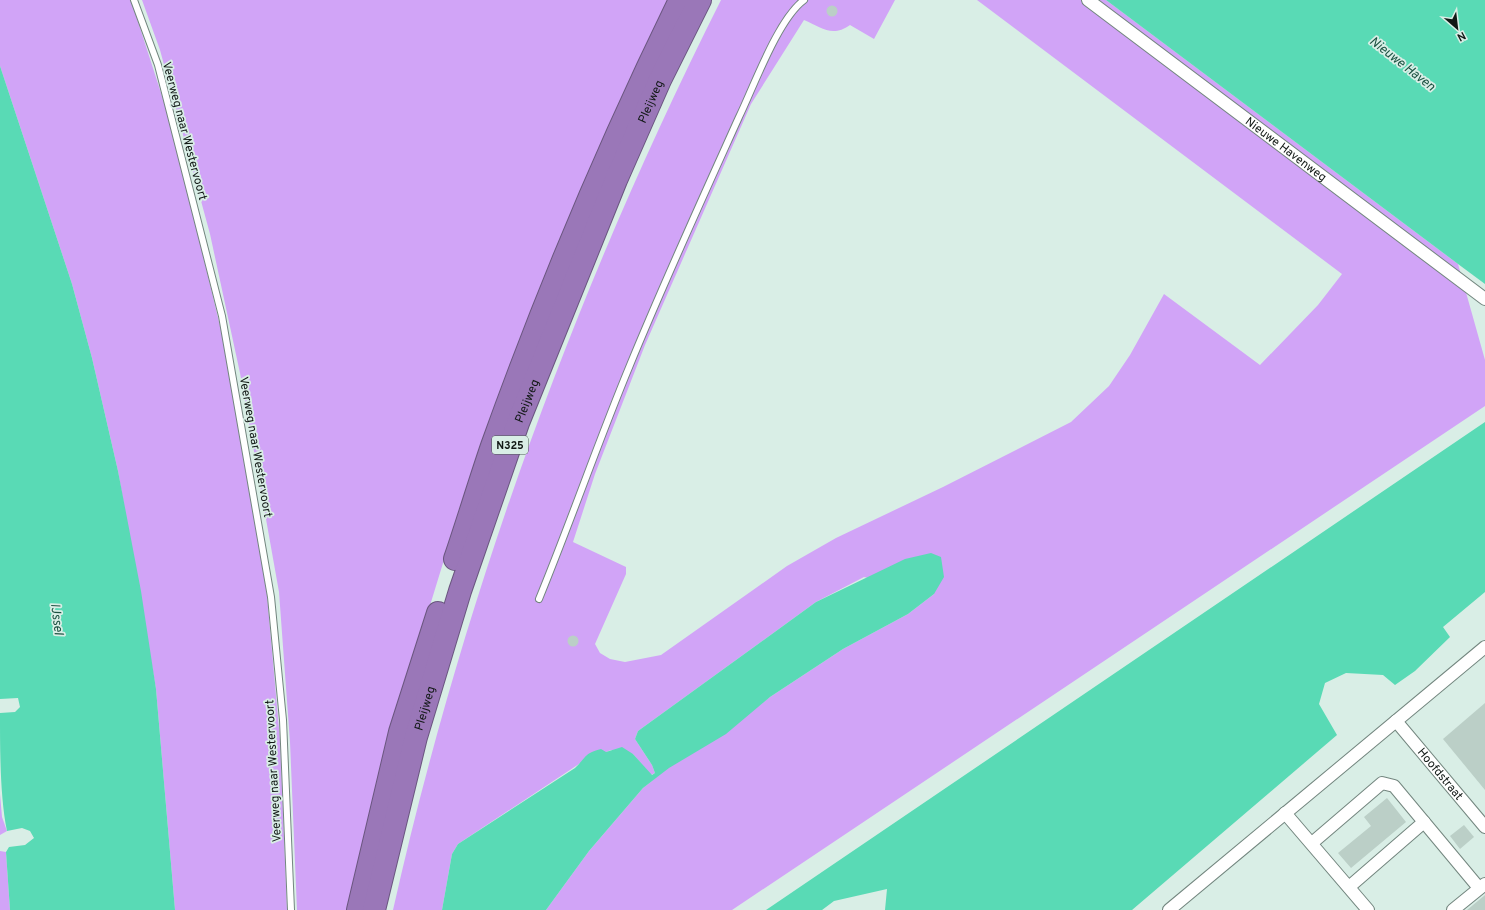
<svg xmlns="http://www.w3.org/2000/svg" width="1485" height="910" font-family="Overpass,sans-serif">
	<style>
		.green { fill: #d1a4f7 }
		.water { fill: #59dab5 }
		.building { fill: #bbcfc7 }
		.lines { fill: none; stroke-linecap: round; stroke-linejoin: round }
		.lane-casing { stroke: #73867f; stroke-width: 8 }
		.street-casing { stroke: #73867f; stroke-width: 14 }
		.highway-casing { stroke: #6a567f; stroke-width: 24 }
		.lane { stroke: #fff; stroke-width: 6 }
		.street { stroke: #fff; stroke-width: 12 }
		.highway { stroke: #9a77b8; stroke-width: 22 }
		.labels { text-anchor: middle; stroke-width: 3.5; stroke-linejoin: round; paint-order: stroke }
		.shield { fill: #d9eee6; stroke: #4d5854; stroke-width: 1 }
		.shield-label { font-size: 11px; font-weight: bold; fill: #111815 }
		.street-label { font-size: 12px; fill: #111815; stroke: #d9eee6 }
		.water-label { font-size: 13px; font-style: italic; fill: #1d5242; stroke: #d9eee6 }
	</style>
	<rect width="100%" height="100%" fill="#d9eee6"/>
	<!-- green -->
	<g class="green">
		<path d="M0 0H131L172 127 234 384 267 595 280 740 287 910H175L156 689 118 471 92 358 72 284 0 66Z"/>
		<path d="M142 0H670L486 440 447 550 405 687 348 910H297L290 742 279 592 240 373 210 234 160 50Z"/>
		<path d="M721 0H895L874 39 850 25C832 38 821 27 804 20L751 104 692 238 645 345 595 474 573 542 626 567V574L595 644 600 653 610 659 625 662 661 655 787 566 836 538 943 487 1071 422 1109 386 1130 355 1164 294 1260 365 1318 305 1342 274 977 0H1106L1458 264 1485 360V406L732 910H546L589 851 643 788 668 768 748 714 770 697 843 649 908 614 934 594 864 577 816 602 638 731 635 739 652 765 655 773 651 775 633 754 611 750 582 762 458 844 452 854 442 910H393C464 595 576 288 721 0Z"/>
		<path d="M0 794 2 817 7 831 0 835Z"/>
		<path d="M0 851 6 852 10 910H0Z"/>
	</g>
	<!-- water -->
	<g class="water">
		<path d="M1106 0H1485V284L1458 264Z"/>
		<path d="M0 66 72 284 92 358 118 471 141 591 156 689 175 910H10L6 852 9 847 25 845 34 838 30 831 22 828 7 831C0 797 0 750 0 713L15 712 20 707 18 698 0 699Z"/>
		<path d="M1485 422V592L1443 627 1450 637 1415 671 1395 685 1383 675 1346 673 1325 683 1319 704 1337 735 1132 910H885L887 889 834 901 822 910H766Z"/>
		<path d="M931 553 941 557 944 577 934 594 908 614 843 649 770 697 726 734 669 768 643 788 589 851 546 910H442L452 854 458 844 575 768C587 757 583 754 601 749L606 752 622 747 633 754 652 775 655 773 652 765 635 739 638 731 816 602 905 559Z"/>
	</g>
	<!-- building -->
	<g class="building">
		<circle cx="832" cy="11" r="5.5"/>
		<circle cx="573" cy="641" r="5.5"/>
		<path d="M1485 703V790L1443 739Z"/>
		<path d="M1387 798 1406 822 1351 868 1338 853 1371 826 1364 817Z"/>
		<path d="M1464 825 1474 837 1460 849 1450 836Z"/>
		<path d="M1485 895V910H1467Z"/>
	</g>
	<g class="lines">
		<!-- lane casing -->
		<g class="lane-casing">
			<g id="lane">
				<path d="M134 0 158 65 222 316 271 597 283 720 291 910"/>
				<path d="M539 599C571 521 598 442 630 365 664 282 702 199 739 117 754 86 778 19 804 0"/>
			</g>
		</g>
		<!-- street casing -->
		<g class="street-casing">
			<g id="street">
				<path id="s1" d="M1088 0 1485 299"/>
				<path id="s2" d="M1396 721 1485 827"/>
				<path d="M1285 813 1368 910"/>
				<path d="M1312 843 1382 783 1394 786 1479 888"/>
				<path d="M1349 887 1424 822"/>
				<path d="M1169 910 1485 647"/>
				<path d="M1453 910 1485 884"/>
			</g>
		</g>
		<!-- highway casing -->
		<g class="highway-casing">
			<g id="highway">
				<path d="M455 559C468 521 479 484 492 446 546 295 609 145 680 0"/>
				<path d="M358 910 400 732 438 613"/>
				<path id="s3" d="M374 910 416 737 460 591 518 423 616 180 660 80 700 0"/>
			</g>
		</g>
		<!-- lane -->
		<use href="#lane" class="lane"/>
		<!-- street -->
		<use href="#street" class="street"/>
		<!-- highway -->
		<use href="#highway" class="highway"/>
	</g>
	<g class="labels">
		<!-- shield labels -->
		<rect class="shield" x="492" y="436" width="36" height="18" rx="3"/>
		<g class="shield-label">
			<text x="510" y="449">N325</text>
		</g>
		<!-- street labels -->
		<g class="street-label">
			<text dy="4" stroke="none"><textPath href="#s3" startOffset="856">Pleijweg</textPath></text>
			<text transform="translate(185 131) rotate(75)" y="4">Veerweg naar Westervoort</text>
			<text dy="4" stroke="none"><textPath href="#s1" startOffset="248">Nieuwe Havenweg</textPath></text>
			<text dy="4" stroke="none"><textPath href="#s3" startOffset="532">Pleijweg</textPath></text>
			<text transform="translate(256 447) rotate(80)" y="4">Veerweg naar Westervoort</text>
			<text dy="4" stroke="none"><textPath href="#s3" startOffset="208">Pleijweg</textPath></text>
			<text transform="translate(273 771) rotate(-93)" y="4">Veerweg naar Westervoort</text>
			<text dy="4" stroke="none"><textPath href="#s2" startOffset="69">Hoofdstraat</textPath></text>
		</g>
		<!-- water labels -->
		<g class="water-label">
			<text transform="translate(1403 63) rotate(38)" y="5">Nieuwe Haven</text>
			<text transform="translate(58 619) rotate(83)" y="5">IJssel</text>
		</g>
	</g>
	<!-- north arrow -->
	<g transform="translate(1457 28) rotate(152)" stroke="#d9eee6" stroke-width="3" paint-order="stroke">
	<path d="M0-3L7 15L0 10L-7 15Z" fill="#111815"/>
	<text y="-6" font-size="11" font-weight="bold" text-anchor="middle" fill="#111815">N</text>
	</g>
</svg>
